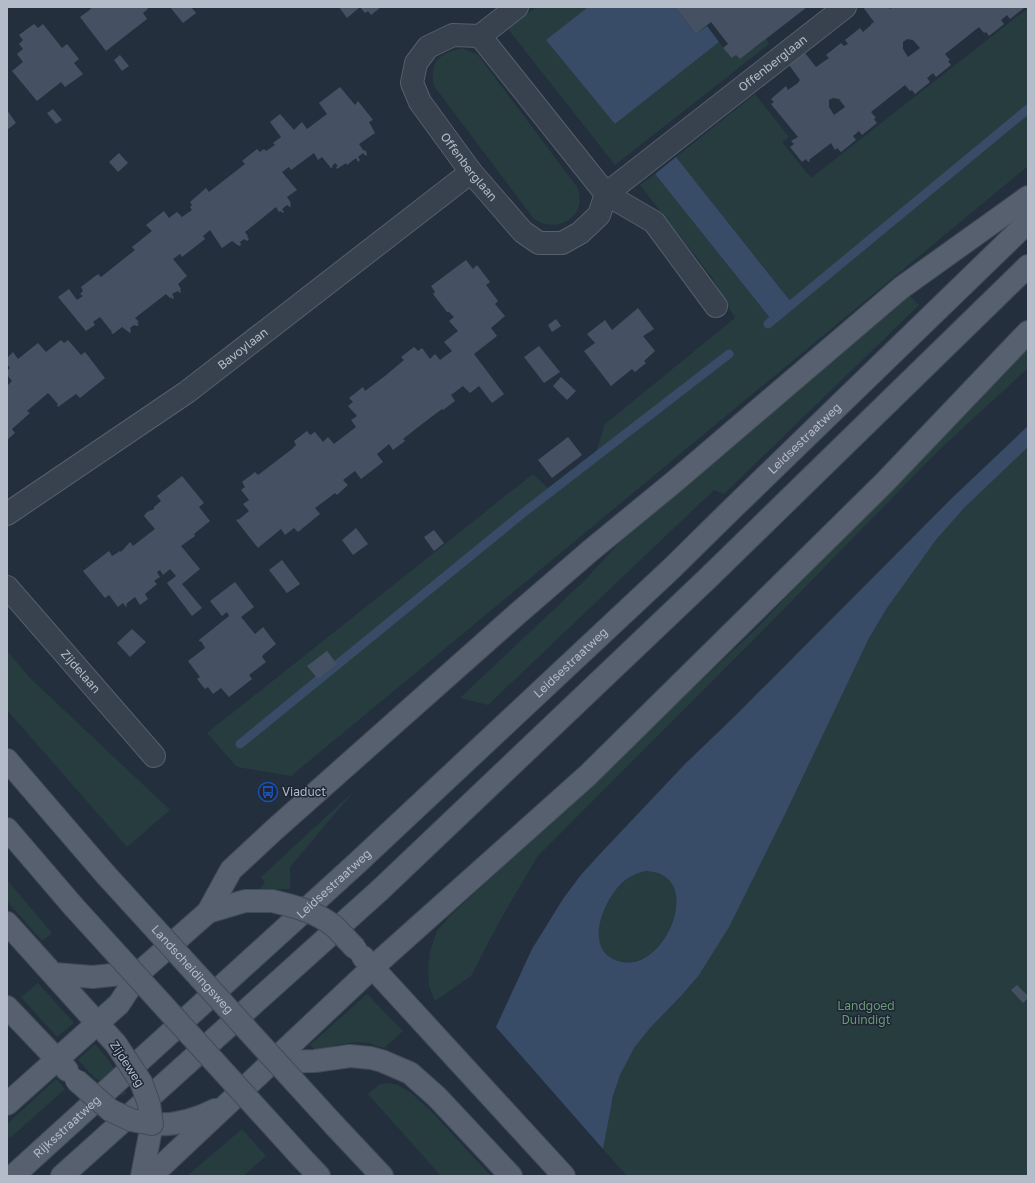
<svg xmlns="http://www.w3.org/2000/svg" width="1035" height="1183" font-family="'Golos Text',sans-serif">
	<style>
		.green { fill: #263c3f }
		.water { fill: #394c67; fill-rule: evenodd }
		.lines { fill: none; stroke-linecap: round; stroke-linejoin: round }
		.stream { stroke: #394c67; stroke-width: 9 }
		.building { fill: #455162; fill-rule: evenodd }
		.minor-casing { stroke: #565f6c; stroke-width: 24 }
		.major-casing { stroke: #414a57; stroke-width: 24 }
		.minor { stroke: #38414e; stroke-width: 22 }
		.major { stroke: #56606e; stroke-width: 22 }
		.major-bridge-casing { stroke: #414a57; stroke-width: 24; stroke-linecap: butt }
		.major-bridge { stroke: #56606e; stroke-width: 22 }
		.labels { text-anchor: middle; stroke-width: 3; stroke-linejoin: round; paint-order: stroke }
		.street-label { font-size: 12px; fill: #b4bcc9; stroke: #1d2633 }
		.poi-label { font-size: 12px; fill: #b4bcc9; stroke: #1d2633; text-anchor: start }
		.park-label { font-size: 12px; fill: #6b9a76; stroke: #1d2633 }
	</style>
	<rect width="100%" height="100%" fill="#242f3e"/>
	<!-- green -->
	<g class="green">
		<path d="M536 7H588L557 32 615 124 719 42 732 58 736 55 740 59 766 39 769 44 615 165 508 29Z"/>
		<path d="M1028 8V166L291 776 237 767 207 733 533 474 548 488 596 452 605 424 735 318 711 276 640 185 655 174 774 323 795 307 676 157 755 94 789 137 782 142 811 178Z"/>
		<path d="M462 48 478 55 577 187C589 216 558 235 534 219L434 86C429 61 439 54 462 48Z"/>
		<path d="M909 295 919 305 724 494 714 490 488 705 460 698 585 580 640 520Z"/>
		<path d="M1028 342V368L938 451 775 618 537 857 498 924 471 976 435 1001 429 986 428 968 430 951 437 931 450 916 757 628 979 391Z"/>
		<path d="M1028 447V1176H627L603 1149C609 1114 614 1078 634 1048 647 1028 666 1013 682 995 694 982 704 967 714 951L869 638C896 592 927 547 964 508 984 487 1007 467 1028 447Z"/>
		<path d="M7 651 31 679 170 810 127 847 7 710Z"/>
		<path d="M354 791 290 867V889H260L265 882 261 877Z"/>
		<path d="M646 871C655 872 662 873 669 879 693 901 659 969 622 962 617 961 612 959 608 956 585 937 608 893 627 879 632 874 639 873 646 871Z"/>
		<path d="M7 880 52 933 42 941 7 901Z"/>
		<path d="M38 983 74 1023 57 1037 21 997Z"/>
		<path d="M367 994 403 1031 384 1048C379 1047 374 1045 369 1043 354 1040 331 1046 316 1051L310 1045Z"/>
		<path d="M95 1044C110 1060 118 1073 126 1094L121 1095 95 1078 78 1060Z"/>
		<path d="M56 1079 65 1089 10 1138 7 1135V1124Z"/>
		<path d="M388 1083 398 1085 410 1092 431 1111 491 1176H441L368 1094 380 1084Z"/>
		<path d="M242 1129 266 1156 243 1176H187Z"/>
	</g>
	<!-- water -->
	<g class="water">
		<path d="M588 7H675L696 34 707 26 719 42 615 124 546 40Z"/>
		<path d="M676 157 795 307 774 323 655 174Z"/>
		<path d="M1028 426V447L964 508 935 541 887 608 869 638 786 812 729 927 699 975 682 995 650 1028 634 1048 620 1075 613 1096 603 1149 496 1027 532 949 563 899 580 876 600 854 685 764 736 715 953 497ZM646 871C652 872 659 872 664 876 696 895 661 970 622 962 617 961 612 959 608 956 587 938 606 898 622 883 629 876 637 873 646 871Z"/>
	</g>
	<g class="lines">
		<!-- stream -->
		<g class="stream">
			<path d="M768 324 1028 109"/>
			<path d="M240 744 523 513 729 354"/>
		</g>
	</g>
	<!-- building -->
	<g class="building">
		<path d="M90 7H146L148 9 143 13 147 19 106 51 80 17 91 9Z"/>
		<path d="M170 7H191L196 13 183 23Z"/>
		<path d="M339 7H360L347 18Z"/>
		<path d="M360 7H381L371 15 368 11 365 13Z"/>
		<path d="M675 7H807L740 59 736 55 732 58 723 48 728 44 711 22 696 34Z"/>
		<path d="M863 7H889L890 9 893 7H1025L1010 19 1007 15 1001 20 1004 24 989 36 986 32 984 33 979 27 945 54 950 60 948 61 951 65 936 77 933 73 927 78 930 82 915 94 912 90 910 91 905 85 871 112 876 118 874 119 877 123 862 135 859 131 853 136 856 140 841 152 837 148 835 150 831 143 809 160 810 161 808 162 806 159 802 162 790 147 794 144 791 141 798 137 771 104 774 102 771 99 786 86 788 90 798 83 800 80 789 65 805 53 816 67 829 58 826 55 841 43 844 46 848 44 845 40 860 28 863 32 871 25V24L874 22ZM907 39 913 40 920 48 908 57 903 49V42ZM833 98 839 99 845 107 834 115 829 107V100Z"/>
		<path d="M34 24 38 28 43 24 62 48 67 44 79 59 74 63 83 74 65 87 61 82 37 101 12 71 23 62 17 54 23 49 19 44 23 40 19 35Z"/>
		<path d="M120 55 129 66 122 71 114 60Z"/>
		<path d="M340 87 355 105 358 101 373 120 369 122 375 133 359 144 363 150 366 151 367 155 366 156 363 153 358 157 360 160 358 162 356 158 347 165 346 163 337 169 336 167 338 166 335 163 332 166 333 167 331 168 322 157 318 160 314 153 291 170 289 167 282 172 297 190 287 197 291 203 290 204 291 206 290 207 287 205 282 209 284 212 282 213 281 211 279 212 276 207 260 220 245 232 248 236 247 237 249 239 247 241 244 239 240 242 241 245 239 246 232 241 222 248 210 230 203 236 205 239 182 257 180 254 173 259 187 276 178 284 181 289 180 290 181 292 180 293 178 291 172 294 174 298 172 299 171 297 170 298 166 294 135 318 139 322 137 323 139 325 137 326 134 325 130 328 131 331 130 333 122 327 113 334 111 333 112 332 100 317 93 322 95 325 86 331 58 297 69 289 77 300 83 296 80 294 83 291 81 287 98 274 101 277 135 250 132 247 152 231 146 225 164 211 169 218 177 212 182 217 192 210 190 207 192 205 190 202 206 188 209 192 245 164 242 161 257 149 260 152 264 149 266 151 275 145 273 143 281 137 270 122 280 114 294 130 302 122 307 129 327 114 319 103Z"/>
		<path d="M53 109 62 120 56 124 47 113Z"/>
		<path d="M7 110 16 123 7 130Z"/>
		<path d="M119 153 128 163 118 172 109 162Z"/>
		<path d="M466 260 473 269 477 265 490 282 486 285 498 301 495 304 505 316 491 328 497 336 474 354 504 394 492 403 479 386 470 393 463 386 451 395 455 401 443 410 442 409 422 424 403 439 405 441 393 450 389 444 377 454 383 462 361 479 355 471 343 480 348 485 337 495 335 493 315 508 320 514 298 532 294 528 285 535 281 529 258 548 236 520 238 519V520L249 511 243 504 249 500 241 490 245 487 242 482 255 472 258 475 262 472 292 449 296 445 294 441 307 431 310 435 315 432 323 442 328 437 334 444 356 427 351 420 357 416 348 406 353 402 349 398 363 387 365 391 385 376 404 360 401 357 414 347 418 351 422 348 430 359 435 354 440 360 452 351 444 342 458 331 449 321 454 317 449 312H447L433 294 435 292 431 286Z"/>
		<path d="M638 308 654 329 643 336 655 351 644 361 646 363 635 372 632 369 611 386 584 351 595 343 587 334 605 320 612 330Z"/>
		<path d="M556 319 561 326 552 332 548 325Z"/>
		<path d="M61 340 64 343 68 340 81 355 85 352 105 378 80 398 76 394 58 407 57 405 58 404 48 393 27 411 30 413 12 429 15 433 7 440V384L8 385 12 381 7 375V371L10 368 7 364V358L13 352 18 359 38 343 46 352Z"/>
		<path d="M539 346 560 372 544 383 524 357Z"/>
		<path d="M561 377 576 391 567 400 553 386Z"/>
		<path d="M568 437 582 455 552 478 538 460Z"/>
		<path d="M182 476 204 503 199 507 210 521 194 534 195 536 181 546 200 569 182 584 202 608 192 616 167 583 176 576 170 569 163 575 160 570 157 572 160 577 154 581 157 584 145 594 148 599 140 605 135 597 126 604 127 605 126 607 123 603 118 607 109 595 105 598 83 571 109 551 112 556 120 551 121 552 130 542 133 546 155 529 144 516 147 512 154 509V507L161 501 157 496Z"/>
		<path d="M356 528 368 544 353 555 342 540Z"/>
		<path d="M434 530 444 543 434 551 424 537Z"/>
		<path d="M282 560 300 584 287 593 269 570Z"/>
		<path d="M235 582 254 607 241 617 255 634 263 627 276 644 263 655 262 657 266 662 249 675 252 679 229 697 221 688 213 694 208 687 205 689 197 679 200 677 188 661 205 648 201 641 200 642 199 640 229 616 227 612 222 616 210 601Z"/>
		<path d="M132 629 146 642 130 657 117 643Z"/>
		<path d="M327 651 337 664 318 679 307 666Z"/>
		<path d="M1017 985 1028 996V998L1023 1003 1011 990Z"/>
	</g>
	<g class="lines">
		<!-- minor casing -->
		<g class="minor-casing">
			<g id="minor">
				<path id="s1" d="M517 7 480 36 453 35 428 47 416 63 412 83 420 102 471 172 523 232 539 243H562L580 233 599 215 606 194 845 7"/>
				<path d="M480 36 606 194 654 222 716 306"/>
				<path id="s2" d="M7 514 187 392 471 172"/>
				<path id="s3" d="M7 587 154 756"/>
			</g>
		</g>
		<!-- major casing -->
		<g class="major-casing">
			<g id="major">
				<path d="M7 760 106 875"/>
				<path d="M7 829 73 906"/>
				<path d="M208 912 245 901H272"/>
				<path d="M7 923 116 1044"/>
				<path d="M363 957 564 1176"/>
				<path d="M54 974 93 977 140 972"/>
				<path d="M7 1007 67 1070"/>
				<path d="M273 1062 315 1061 350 1056 371 1058 382 1061 410 1073 437 1097 511 1176"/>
				<path d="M7 1104 119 1004 140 972 208 912 231 870 274 830 516 615 590 551 674 482 901 288 1028 197"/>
				<path d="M335 1126 382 1176"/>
				<path d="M301 1157 319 1176"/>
				<path id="s4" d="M13 1176 356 864 671 569 734 507 1028 222"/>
				<path d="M62 1176 380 890 707 579 1028 266"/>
				<path d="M142 1176 152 1124C175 1126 195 1120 215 1110"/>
				<path d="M151 1176 372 968 588 775 884 483 1028 332"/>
			</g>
		</g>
		<!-- minor -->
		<use href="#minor" class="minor"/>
		<!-- major -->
		<use href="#major" class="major"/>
		<!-- major-bridge casing -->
		<g class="major-bridge-casing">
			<g id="major-bridge">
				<path id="s5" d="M106 875 335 1126"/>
				<path d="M272 901C294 906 317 912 335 927 342 934 349 942 356 949"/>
				<path d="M73 906 301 1157"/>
				<path d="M76 1080 110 1110 131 1120 152 1124 149 1104 141 1082 116 1044"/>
			</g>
		</g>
		<!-- major-bridge -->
		<use href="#major-bridge" class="major-bridge"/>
	</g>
	<!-- icons -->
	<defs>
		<g id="bus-ring" transform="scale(1)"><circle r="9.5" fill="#1d2633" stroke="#1a4fb4" stroke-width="1.5"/><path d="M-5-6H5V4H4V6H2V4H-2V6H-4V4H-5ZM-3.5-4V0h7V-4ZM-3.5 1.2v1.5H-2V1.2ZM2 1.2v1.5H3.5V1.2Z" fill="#1a4fb4"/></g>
	</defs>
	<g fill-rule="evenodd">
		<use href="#bus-ring" x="268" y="792"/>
	</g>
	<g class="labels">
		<!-- street labels -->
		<g class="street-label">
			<text dy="4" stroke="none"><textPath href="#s1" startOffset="652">Offenberglaan</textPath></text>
			<text dy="4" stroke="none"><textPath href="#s1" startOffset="244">Offenberglaan</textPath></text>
			<text dy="4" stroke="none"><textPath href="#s2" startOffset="288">Bavoylaan</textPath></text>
			<text dy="4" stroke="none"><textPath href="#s4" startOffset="1082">Leidsestraatweg</textPath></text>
			<text dy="4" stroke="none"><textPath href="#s4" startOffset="758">Leidsestraatweg</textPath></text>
			<text dy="4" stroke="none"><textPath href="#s3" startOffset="112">Zijdelaan</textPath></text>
			<text dy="4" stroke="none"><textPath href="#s4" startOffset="434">Leidsestraatweg</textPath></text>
			<text dy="4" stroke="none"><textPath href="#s5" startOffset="128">Landscheidingsweg</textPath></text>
			<text transform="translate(127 1064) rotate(57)" y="4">Zijdeweg</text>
			<text dy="4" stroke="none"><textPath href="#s4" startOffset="73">Rijksstraatweg</textPath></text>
		</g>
		<!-- poi labels -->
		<g class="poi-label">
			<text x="282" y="796">Viaduct</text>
		</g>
		<!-- park labels -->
		<g class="park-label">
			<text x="866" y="1010">Landgoed<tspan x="866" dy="14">Duindigt</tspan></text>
		</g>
	</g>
	<!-- border -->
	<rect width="1035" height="1183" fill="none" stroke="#b4bcc9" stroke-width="16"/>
</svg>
